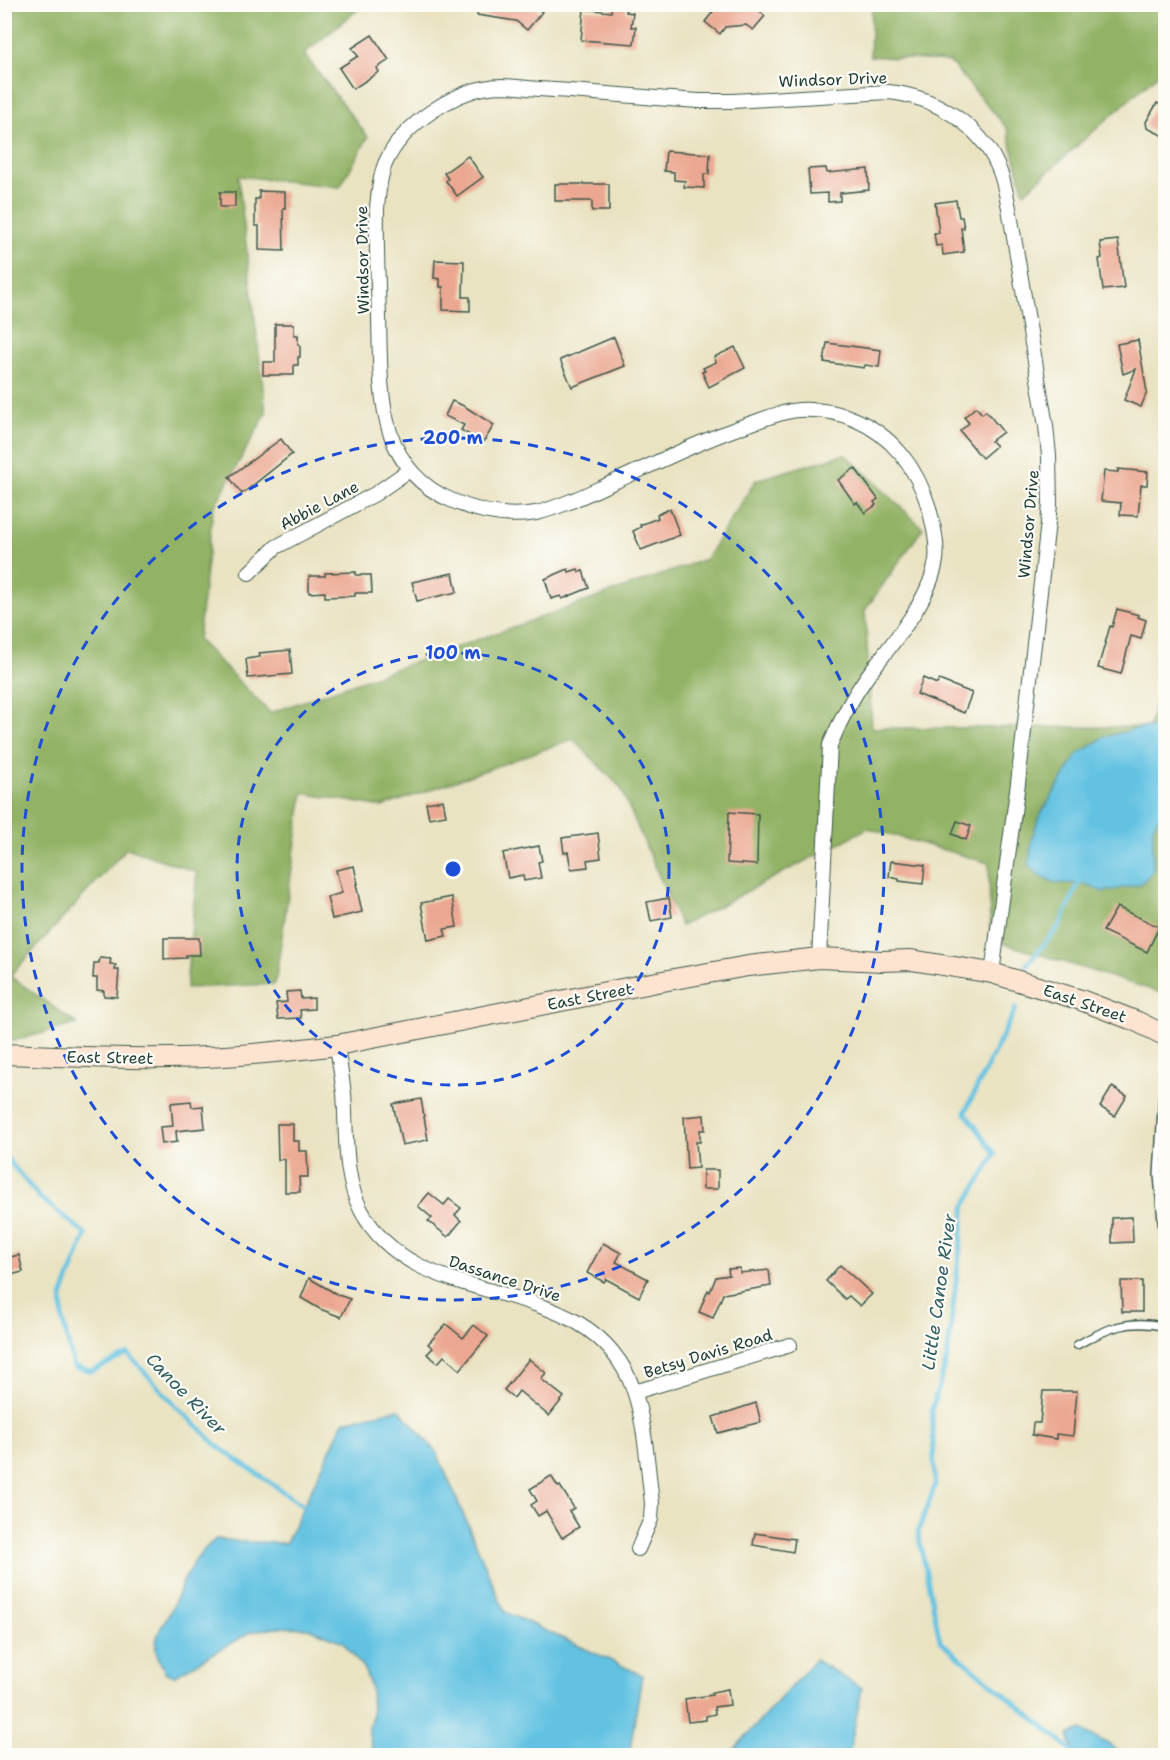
<svg xmlns="http://www.w3.org/2000/svg" width="1170" height="1760" font-family="'Shantell Sans',sans-serif">
	<style>
		.forest { fill: #92b265; stroke: #58784c; stroke-width: 1.5 }
		.water { fill: #64c2e2; stroke: #42808b; stroke-width: 1.5 }
		.lines { fill: none; stroke-linecap: round; stroke-linejoin: round }
		.stream { stroke: #64c2e2; stroke-width: 4.5 }
		.building { fill: #eba791 }
		.lane-casing { stroke: #3d5649; stroke-width: 10 }
		.street-casing { stroke: #3d5649; stroke-width: 16 }
		.secondary-casing { stroke: #3d5649; stroke-width: 22 }
		.lane { stroke: #fff; stroke-width: 7 }
		.street { stroke: #fff; stroke-width: 14 }
		.secondary { stroke: #fde4d1; stroke-width: 20 }
		.ring { fill: none; stroke: #1d4ed8; stroke-width: 3; stroke-dasharray: 10 8 }
		.labels { text-anchor: middle; stroke-width: 4.5; stroke-linejoin: round; paint-order: stroke }
		.street-label { font-size: 16px; fill: #1f3d34; stroke: #fdfcf7 }
		.water-label { font-size: 18px; font-style: italic; fill: #305e60; stroke: #fdfcf7 }
		.centre { fill: #1d4ed8; stroke: #fdfcf7; stroke-width: 3 }
		.ring-label { font-size: 18px; text-anchor: middle; font-weight: bold; fill: #1d4ed8; stroke: #fdfcf7; stroke-width: 4.5; stroke-linejoin: round; paint-order: stroke }
	</style>
	<rect width="100%" height="100%" fill="#fdfcf7"/>
	<filter id="ink" filterUnits="userSpaceOnUse"><feTurbulence type="fractalNoise" baseFrequency=".0167" numOctaves="2"/><feDisplacementMap in="SourceGraphic" scale="12" xChannelSelector="R" yChannelSelector="G"/><feConvolveMatrix kernelMatrix="1 2 1 2 8 2 1 2 1" color-interpolation-filters="sRGB"/></filter>
	<filter id="wash" filterUnits="userSpaceOnUse"><feTurbulence type="fractalNoise" baseFrequency=".008" numOctaves="4" result="noise"/><feDisplacementMap in="SourceGraphic" scale="24" xChannelSelector="R" yChannelSelector="G"/><feGaussianBlur stdDeviation="1.35" result="paint"/><feColorMatrix in="noise" values="0 0 0 0 0 0 0 0 0 0 0 0 0 0 0 0 0 1.4 0 .05"/><feComposite in="paint" operator="in"/></filter>
	<g filter="url(#wash)">
		<rect width="100%" height="100%" fill="#e9e3c2"/>
		<!-- forest -->
		<g class="forest">
			<path d="M4 5H363L304 54 368 137 340 187 238 176 266 413 213 509 198 640 270 713 706 559 756 480 845 454 923 528 865 610 872 728 1149 727 1165 660V994L990 939 989 863 868 828 681 926 620 787 573 739 382 807 303 793 275 984 186 988 197 872 127 848 10 976 77 1024 13 1041 5 1040Z"/>
			<path d="M872 5H1165V68L1024 193 1007 128 950 62 870 56Z"/>
		</g>
		<!-- water -->
		<g class="water">
			<path d="M1143 727 1165 731V807L1153 828V871L1141 884 1104 892 1083 884 1056 883 1040 876 1029 865 1032 838 1039 817 1078 754 1104 737Z"/>
			<path d="M399 1409 437 1453 505 1612 642 1675 629 1755H377L373 1751 368 1731 372 1716 371 1688 364 1669 343 1642 309 1628 276 1627 251 1632 174 1676 165 1672C162 1665 157 1657 156 1650 154 1633 167 1620 173 1606 182 1582 194 1555 216 1539L247 1542 286 1543 344 1421Z"/>
			<path d="M815 1660 862 1688 849 1755H729Z"/>
			<path d="M1082 1730 1109 1744 1121 1755H1075L1068 1735Z"/>
		</g>
		<g class="lines">
			<!-- stream -->
			<g class="stream">
				<path d="M1026 966 1061 924 1080 880"/>
				<path d="M1016 1008 965 1112 995 1154 965 1206 947 1359 932 1409 935 1486 918 1532 940 1641 1067 1746 1076 1756"/>
				<path d="M4 1155 39 1197 86 1234 62 1297 63 1322 74 1367 92 1371 128 1354 176 1406 220 1448 304 1506"/>
			</g>
		</g>
		<g id="blocks">
			<!-- building -->
			<g class="building">
				<path d="M478 4H531L542 12 527 30 516 21 477 15Z"/>
				<path d="M612 4H626V12L633 13 631 27H636L634 44 581 40 584 9 611 12Z"/>
				<path d="M719 4H752L765 16 753 30 746 25 725 27 720 34 705 22Z"/>
				<path d="M372 35 389 60 377 68 379 72 353 89 339 68 358 56 352 48Z"/>
				<path d="M1157 103 1166 108V137L1147 128 1146 122Z"/>
				<path d="M666 151 710 154 709 174H704V188L684 187 685 181 674 180V172L664 171Z"/>
				<path d="M468 156 483 177 457 196 446 181 448 179 444 173Z"/>
				<path d="M826 168 827 173 868 169 869 190 840 193V201L828 202V193L810 194 808 169Z"/>
				<path d="M555 184H609V211H592V201H555Z"/>
				<path d="M259 191 285 192V208H283L284 251 259 250V226H255V199H259Z"/>
				<rect x="220" y="192" width="15" height="15"/>
				<path d="M956 200 959 217H962L964 228H961L964 252 943 255 942 245 936 246 934 233H939L935 203Z"/>
				<path d="M1118 240 1124 288 1103 290 1099 259 1102 258 1100 242Z"/>
				<path d="M435 260 464 261 463 297H470V311L443 310V287H440V279L434 278Z"/>
				<path d="M275 324H294V335H298V345H300V357H298V365H294V375H263V362H275Z"/>
				<path d="M614 337 625 366 572 387 560 360Z"/>
				<path d="M1138 340 1147 392 1141 407 1124 400 1136 369 1123 374 1117 344Z"/>
				<path d="M827 343 881 350 879 367 865 365 864 368 824 362Z"/>
				<path d="M735 347 745 368 709 387 702 372 705 371 703 368 716 362 714 357Z"/>
				<path d="M452 401 464 406 494 425 483 443 461 430 464 425 445 416Z"/>
				<path d="M976 407 982 414 986 411 1003 432 991 441 996 446 982 458 960 431 969 423 964 417Z"/>
				<path d="M281 439 292 454 242 494 229 477Z"/>
				<path d="M855 468 878 499 874 502 876 505 865 513 857 502 855 504 838 480Z"/>
				<path d="M1118 469 1148 472 1147 485H1141L1138 516 1120 515 1121 503 1101 501 1104 471 1118 472Z"/>
				<path d="M670 509 680 535 641 550 633 531 641 527 640 525 658 518 657 514Z"/>
				<path d="M568 569 569 572 578 569 579 572 583 571 589 588 562 599 561 596 551 599 545 579Z"/>
				<path d="M356 572V575H371L372 593H355V596L325 597V592L309 593V576H325V573Z"/>
				<path d="M453 573 457 592 417 601 412 582Z"/>
				<path d="M1117 609 1139 615 1138 617 1146 620 1141 639 1131 636 1121 674 1098 668 1110 626 1112 627Z"/>
				<path d="M290 650 292 674 248 678 246 659 260 657 259 653Z"/>
				<path d="M923 678 937 684 939 680 972 693 964 713 917 694Z"/>
				<path d="M443 800 446 815 429 818 426 803Z"/>
				<path d="M729 812 758 814 757 865 727 863Z"/>
				<path d="M957 821 971 826 966 840 952 834Z"/>
				<path d="M598 833 601 858 587 860 588 867 571 869 568 852 564 853 562 838Z"/>
				<path d="M539 846 542 861 538 862 541 878 524 881 523 875 508 878 503 853Z"/>
				<path d="M891 861 925 865 923 884 899 881V879L889 877Z"/>
				<path d="M354 866 358 884H356L362 912 332 919 327 897 342 893 336 870Z"/>
				<path d="M452 897 457 927 444 929 446 936 428 940 421 903Z"/>
				<path d="M669 898 672 917 651 921 647 902Z"/>
				<path d="M1117 907 1159 927 1147 952 1103 931Z"/>
				<path d="M164 938H199L200 955H186V958L164 959Z"/>
				<path d="M100 958 111 959 110 964 116 965 115 970H119L117 997 104 996V991L97 990V978H93L94 963H99Z"/>
				<path d="M300 991 301 999 314 998V1009L300 1010 301 1018 278 1019 276 1003 287 1002 286 992Z"/>
				<path d="M1112 1087 1127 1096 1115 1116 1100 1107Z"/>
				<path d="M421 1099 428 1140 402 1145 393 1104Z"/>
				<path d="M191 1101 192 1107 203 1106 205 1128 176 1131 177 1142 162 1144 160 1127 173 1126 171 1103Z"/>
				<path d="M704 1115 705 1130H700V1142H696L698 1168 687 1169 684 1117Z"/>
				<path d="M277 1124H293V1141H299V1151H307L308 1177H299L300 1192H285V1159L278 1160Z"/>
				<rect x="703" y="1170" width="15" height="19"/>
				<path d="M429 1193 444 1205 449 1199 461 1208 455 1215 461 1221 448 1237 428 1221 432 1218 418 1206Z"/>
				<path d="M1132 1217 1133 1242 1112 1243V1218Z"/>
				<path d="M603 1243 621 1253 616 1262 648 1279 639 1297 606 1279 604 1282 587 1273Z"/>
				<path d="M19 1255 23 1272 10 1275 6 1258Z"/>
				<path d="M840 1265 872 1294 860 1306 849 1296 845 1299 826 1281Z"/>
				<path d="M740 1268V1273L769 1270 771 1286 723 1294 713 1318 699 1312 708 1290 710 1292 716 1277 729 1275 728 1269Z"/>
				<path d="M309 1278 338 1295 350 1299 341 1317 320 1309 301 1298Z"/>
				<path d="M1121 1281H1142V1312H1122Z"/>
				<path d="M446 1324 463 1338 474 1325 488 1336 460 1370 444 1356 438 1363 427 1354 433 1348 428 1344Z"/>
				<path d="M529 1359 546 1373 541 1379 564 1397 549 1416 519 1391 514 1398 504 1390Z"/>
				<path d="M1043 1391H1077L1073 1436 1056 1434V1439L1032 1435 1033 1423H1040Z"/>
				<path d="M756 1403 761 1422 718 1433 713 1417Z"/>
				<path d="M551 1476 558 1487 560 1486 574 1508 569 1511 579 1527 562 1538 546 1511 538 1516 531 1505 537 1501 530 1489Z"/>
				<path d="M755 1533 795 1539 793 1552 753 1545Z"/>
				<path d="M728 1689 730 1705 714 1707 715 1714 706 1716V1720L688 1722 685 1699 712 1695V1692Z"/>
			</g>
		</g>
	</g>
	<g filter="url(#ink)">
		<use href="#blocks" fill-opacity="0" stroke="#3d5649" stroke-width="1.5"/>
		<g class="lines">
			<!-- lane casing -->
			<g class="lane-casing">
				<g id="lane">
					<path d="M1164 1244 1158 1175 1166 1042"/>
					<path d="M1077 1345C1107 1328 1130 1318 1166 1327"/>
				</g>
			</g>
			<!-- street casing -->
			<g class="street-casing">
				<g id="street">
					<path d="M249 573 276 547 375 494 408 471"/>
					<path d="M819 958 830 745C840 721 851 699 866 678 890 645 930 602 936 560 938 543 933 524 929 508 923 488 914 470 901 454 875 423 839 408 799 410 784 411 769 417 755 422 707 438 660 461 614 482 589 493 562 507 536 513 507 518 479 512 453 501 375 469 381 388 379 317 378 281 376 245 377 209 378 195 380 177 385 164 402 124 458 87 501 86 513 86 526 88 539 89 593 92 646 98 699 101H733L888 92C933 96 980 124 998 167 1004 180 1006 194 1009 208L1046 426 1049 456 1050 505 1018 783 992 973"/>
					<path d="M337 1045C339 1061 342 1078 344 1094 347 1132 343 1176 361 1210 418 1320 590 1264 634 1391 645 1422 648 1470 652 1503L651 1519 638 1549"/>
					<path d="M635 1392 790 1345"/>
				</g>
			</g>
			<!-- secondary casing -->
			<g class="secondary-casing">
				<path id="secondary" d="M4 1054C59 1056 114 1059 169 1058 225 1058 281 1052 337 1045L657 982 748 966 819 958 882 961 911 960 992 973 1081 1000 1138 1022 1166 1036"/>
			</g>
			<!-- lane -->
			<use href="#lane" class="lane"/>
			<!-- street -->
			<use href="#street" class="street"/>
			<!-- secondary -->
			<use href="#secondary" class="secondary"/>
		</g>
	</g>
	<!-- distance rings -->
	<g class="ring">
		<circle cx="453" cy="869" r="216"/>
		<circle cx="453" cy="869" r="431"/>
	</g>
	<g class="labels">
		<!-- street labels -->
		<g class="street-label">
			<text transform="translate(833 79) rotate(-2)" y="6">Windsor Drive</text>
			<text transform="translate(362 260) rotate(-91)" y="6">Windsor Drive</text>
			<text transform="translate(319 505) rotate(-28)" y="6">Abbie Lane</text>
			<text transform="translate(1028 524) rotate(-85)" y="6">Windsor Drive</text>
			<text transform="translate(590 996) rotate(-11)" y="6">East Street</text>
			<text transform="translate(1085 1003) rotate(19)" y="6">East Street</text>
			<text transform="translate(110 1057) rotate(1)" y="6">East Street</text>
			<text transform="translate(505 1278) rotate(18)" y="6">Dassance Drive</text>
			<text transform="translate(708 1353) rotate(-17)" y="6">Betsy Davis Road</text>
		</g>
		<!-- water labels -->
		<g class="water-label">
			<text transform="translate(939 1292) rotate(-82)" y="6">Little Canoe River</text>
			<text transform="translate(186 1394) rotate(46)" y="6">Canoe River</text>
		</g>
	</g>
	<circle cx="453" cy="869" r="9" class="centre"/>
	<g class="ring-label">
		<text x="453" y="444">200 m</text>
		<text x="453" y="659">100 m</text>
	</g>
	<!-- margin -->
	<rect width="1170" height="1760" fill="none" stroke="#fdfcf7" stroke-width="24"/>
</svg>
